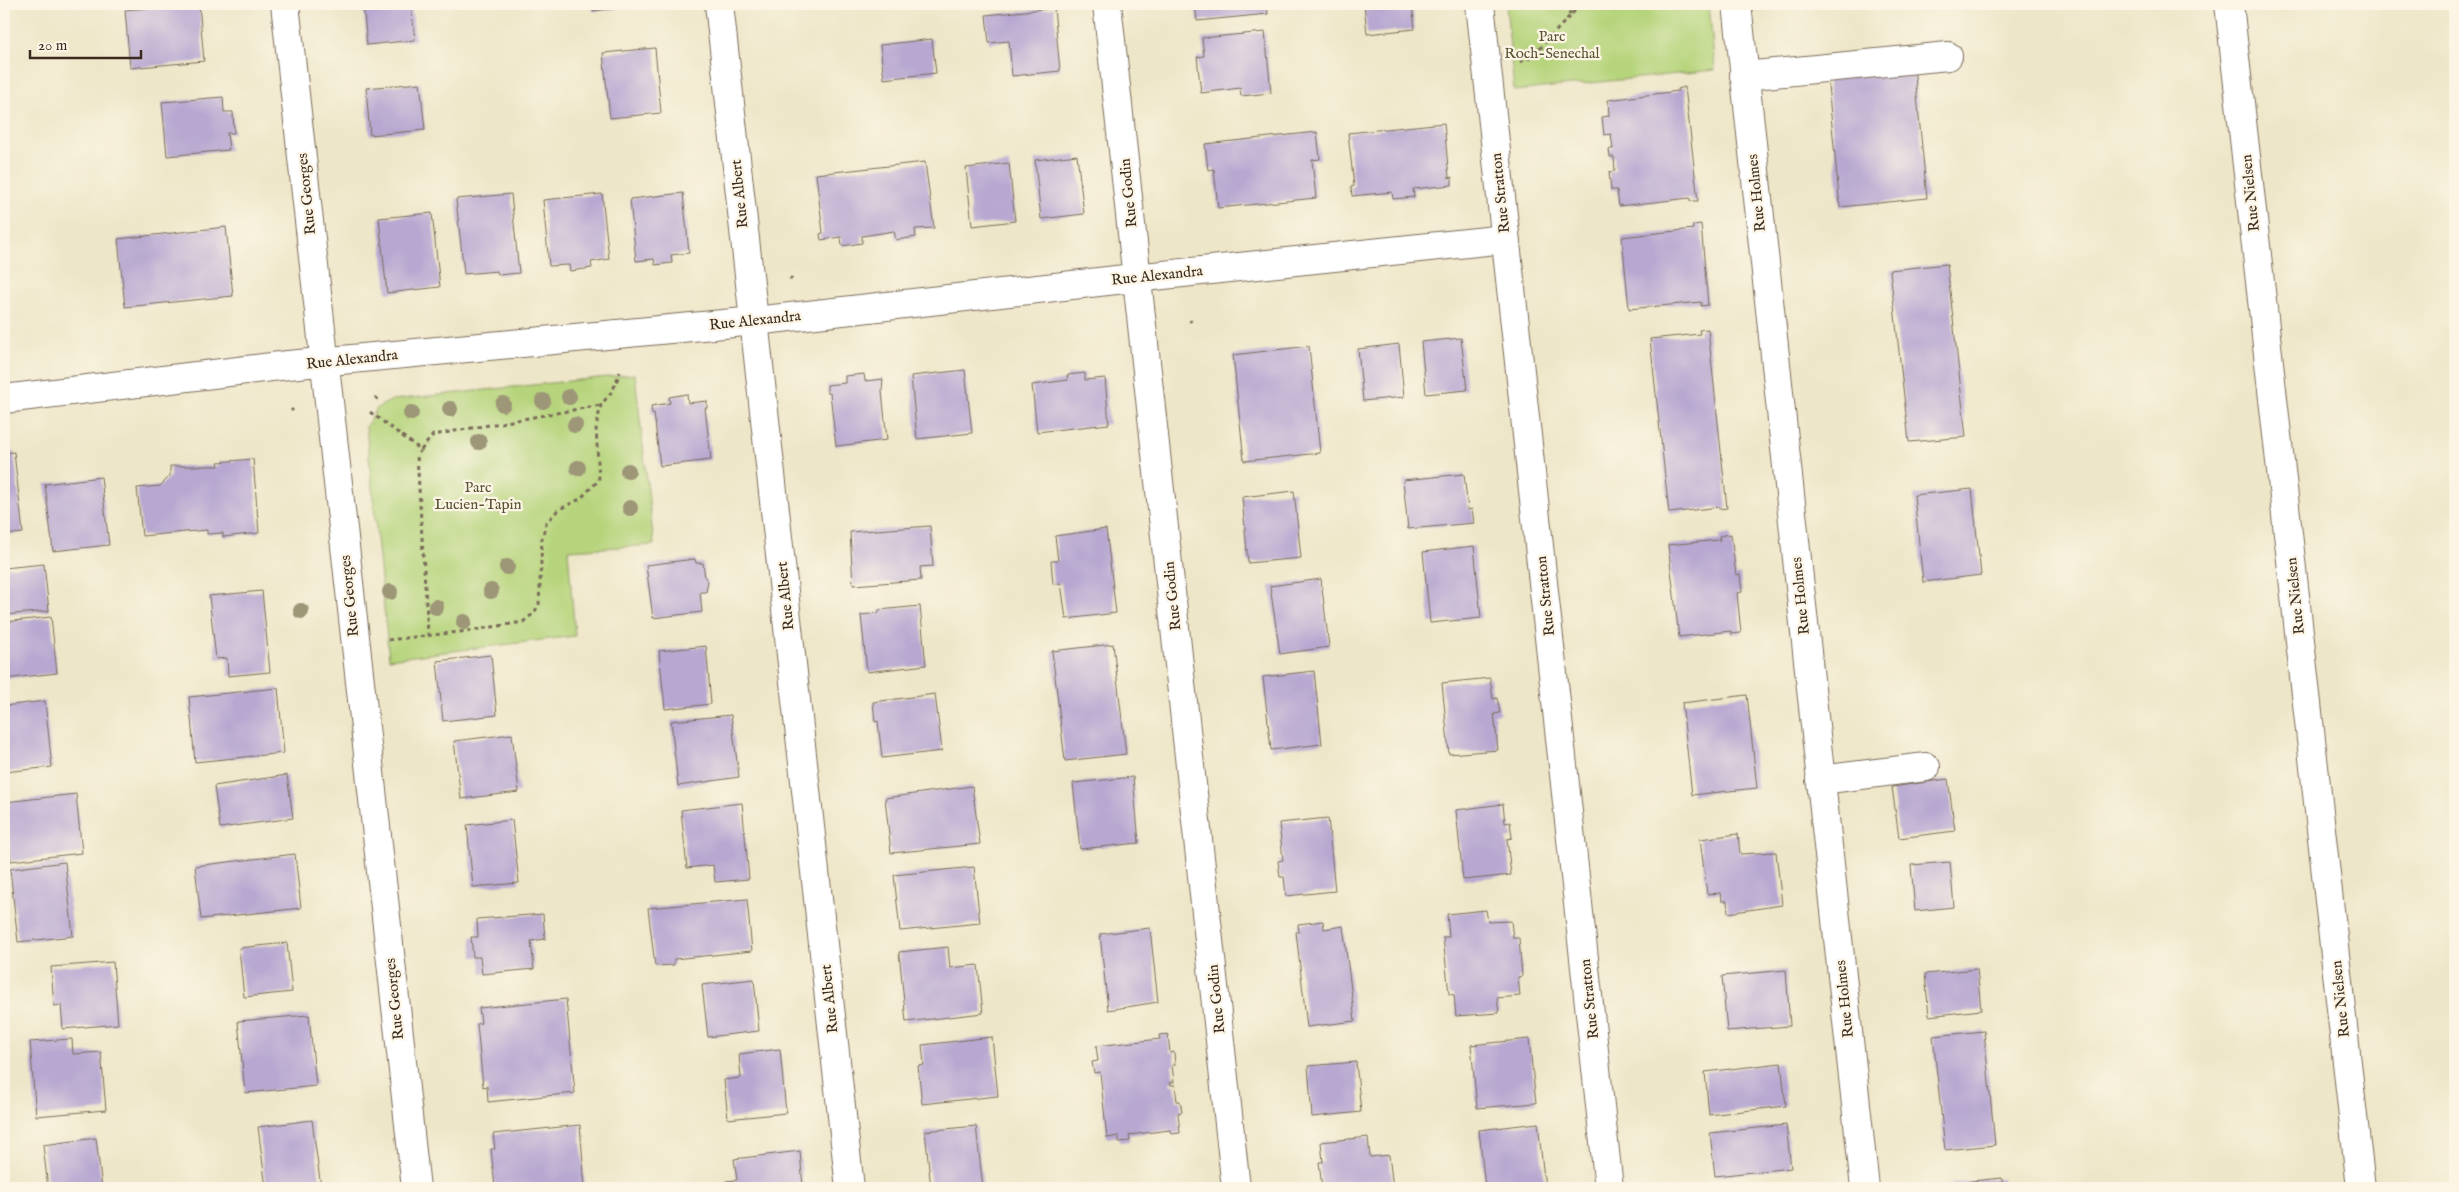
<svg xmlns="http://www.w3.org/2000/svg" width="2459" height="1192" font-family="'IM FELL English',serif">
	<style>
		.green { fill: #b6d47b; stroke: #787f4c }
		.building { fill: #b8a8d1 }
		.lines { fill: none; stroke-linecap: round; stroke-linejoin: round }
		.minor-casing { stroke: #7a6c5a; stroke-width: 30 }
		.path { stroke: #7a6c5a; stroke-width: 3; stroke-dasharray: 4 4; stroke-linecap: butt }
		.minor { stroke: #fff; stroke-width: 28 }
		.tree { fill: #9d9677 }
		.labels { text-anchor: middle; stroke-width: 4.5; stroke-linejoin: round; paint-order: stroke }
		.park-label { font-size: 15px; fill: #5a5435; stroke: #fcf5e5 }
		.street-label { font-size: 15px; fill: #3b2a1e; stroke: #fcf5e5 }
	</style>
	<rect width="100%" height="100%" fill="#fcf5e5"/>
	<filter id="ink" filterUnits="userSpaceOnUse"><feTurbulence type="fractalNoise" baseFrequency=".02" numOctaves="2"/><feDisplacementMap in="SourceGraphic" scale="10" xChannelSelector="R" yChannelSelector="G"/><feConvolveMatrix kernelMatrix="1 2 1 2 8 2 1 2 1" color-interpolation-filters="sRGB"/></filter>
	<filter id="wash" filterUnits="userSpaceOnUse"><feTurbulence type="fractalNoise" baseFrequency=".0096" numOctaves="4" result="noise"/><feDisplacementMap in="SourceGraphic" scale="20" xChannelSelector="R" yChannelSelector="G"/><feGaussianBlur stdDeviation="1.12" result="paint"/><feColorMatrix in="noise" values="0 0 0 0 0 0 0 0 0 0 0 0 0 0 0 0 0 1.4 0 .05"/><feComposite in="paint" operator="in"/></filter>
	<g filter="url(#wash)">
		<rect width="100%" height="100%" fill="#eee6c8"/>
		<!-- green -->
		<g class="green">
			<path d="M1506 4H1709L1715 70 1514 91Z"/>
			<path d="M635 374 654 545 568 550 575 636 389 659 366 427 377 408 392 400Z"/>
		</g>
		<g id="blocks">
			<!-- building -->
			<g class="building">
				<path d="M199 4 204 61 130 68 125 10Z"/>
				<path d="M363 4H411L415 40 367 45Z"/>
				<path d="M592 4H646V5L593 11Z"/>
				<path d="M1195 4H1267L1268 14 1197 21Z"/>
				<path d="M1364 4H1412L1415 29 1367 34Z"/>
				<path d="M1054 8 1060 71 1012 76 1009 41 989 43 986 15Z"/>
				<path d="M1265 32 1271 93 1241 96 1240 88 1201 93 1197 57 1204 56 1202 38Z"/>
				<path d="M932 39 936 73 884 79 880 45Z"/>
				<path d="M655 48 661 113 610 118 603 53Z"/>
				<path d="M1914 66 1927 198 1840 207 1827 75Z"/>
				<path d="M420 83 425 130 370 135 366 88Z"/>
				<path d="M1685 87 1698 201H1690V198L1619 206 1617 190H1611L1609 172 1615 171 1614 157H1610L1609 149H1613L1611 134 1604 135 1602 117 1609 116 1608 100 1678 91V89Z"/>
				<path d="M223 97 224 112H233L234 133H227L229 150 167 156 162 102Z"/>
				<path d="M1444 123 1449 178 1452 177V185L1413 189 1414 197 1393 199 1392 192 1352 196 1351 187 1354 186 1348 133Z"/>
				<path d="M1317 132 1320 159 1312 160 1316 198 1218 208 1214 169 1208 170 1205 144Z"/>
				<path d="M1077 155 1084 214 1041 219 1035 160Z"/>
				<path d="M925 162 934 228 915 229 916 237 896 240 894 231 862 236V243L842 246 841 237 821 240 820 234 823 233 816 174Z"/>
				<path d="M1009 163 1015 221 972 226 966 168Z"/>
				<path d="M683 193 689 253 671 255 672 263 655 265 654 259 636 261 630 199Z"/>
				<path d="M511 194 519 273 498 275 497 271 464 274 456 199Z"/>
				<path d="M602 194 609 259 591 262 592 268 570 271 569 265 549 266 543 200Z"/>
				<path d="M432 213 440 287 387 293 379 218Z"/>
				<path d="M1701 224 1708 305 1701 306V302L1629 309 1622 237 1693 229V225Z"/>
				<path d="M226 227 233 296 125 307 118 239Z"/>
				<path d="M1947 264 1966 437 1909 442 1890 270Z"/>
				<path d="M1708 329 1727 508 1719 509V507L1669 513 1650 339 1700 334 1699 330Z"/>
				<path d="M1461 338 1467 390 1426 394 1421 342Z"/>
				<path d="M1399 344 1404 397 1363 401 1358 349Z"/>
				<path d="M1309 346 1320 453 1244 461 1233 355Z"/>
				<path d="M965 370 972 433 917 439 911 376Z"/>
				<path d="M1085 373V380L1105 378 1109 424 1037 432 1032 385 1068 380 1067 375Z"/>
				<path d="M864 374 865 381 883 379 882 391 887 440 836 446 830 393H827V385L845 383V376Z"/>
				<path d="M687 394 688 403 707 401V408H705L711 460 660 466 654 413 652 414 651 406 670 403 669 397Z"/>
				<path d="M14 452 23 533 4 535V453Z"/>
				<path d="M253 459 259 533 223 537V533L207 534V530L142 536 137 488 160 486 170 476V466H219L218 462Z"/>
				<path d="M1464 474 1468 510 1472 509 1474 523 1408 529 1403 480Z"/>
				<path d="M101 477 109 545 53 551 45 484Z"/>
				<path d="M1972 489 1981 575 1923 582 1914 495Z"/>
				<path d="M1294 491 1301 558 1248 563 1242 497Z"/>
				<path d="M930 526 933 566 920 567 921 580 853 585 850 532Z"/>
				<path d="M1106 529 1116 613 1066 619 1061 583 1053 584 1051 561H1058L1055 536Z"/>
				<path d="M1731 534 1736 575 1740 574 1742 592 1737 593 1741 633 1731 634V631L1679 637 1668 545 1720 540 1719 536Z"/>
				<path d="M1474 546 1481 618 1430 623 1423 552Z"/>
				<path d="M695 559 696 563H703L705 578 708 581 706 592H700L702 612 653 618 646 565Z"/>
				<path d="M44 564 49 611 4 615V568Z"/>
				<path d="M1321 579 1329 647 1280 654 1270 586Z"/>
				<path d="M262 591 270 672 228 676 227 658 216 659 209 596Z"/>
				<path d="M920 606 926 665 867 672 861 615 879 613V610Z"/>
				<path d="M51 617 57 673 4 679V622Z"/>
				<path d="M1113 644 1126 754 1065 761 1052 651Z"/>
				<path d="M706 646 711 704 665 709 659 651Z"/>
				<path d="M491 655 497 715 443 721 437 661Z"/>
				<path d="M1314 671 1322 744 1271 750 1263 677Z"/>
				<path d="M1490 678 1493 699 1497 698 1500 713 1494 714 1498 750 1449 754 1442 683Z"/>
				<path d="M278 688 284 753 195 762 189 697Z"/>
				<path d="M935 694 942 751 882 758 878 721 875 722 873 702Z"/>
				<path d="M1747 695 1757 788 1692 795 1682 703Z"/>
				<path d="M45 701 52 767 4 772V706Z"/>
				<path d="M731 715 739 777 678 786 671 721Z"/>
				<path d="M512 734 519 792 461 799 454 741Z"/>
				<path d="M287 775 293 818 220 828 214 786Z"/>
				<path d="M1133 777 1139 843 1080 849 1073 783Z"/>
				<path d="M1948 779 1955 831 1899 838 1892 787Z"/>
				<path d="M972 786 980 844 891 853 885 798Z"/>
				<path d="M76 794 82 853 11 861 5 802Z"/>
				<path d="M742 803 749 879 715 882 713 865 687 868 681 810Z"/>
				<path d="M1503 804 1505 823 1510 822 1512 838 1507 839 1511 875 1463 880 1456 810Z"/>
				<path d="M1328 818 1335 891 1286 896 1284 877H1280L1278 861 1283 860 1279 823Z"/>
				<path d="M512 820 519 883 473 887 467 825Z"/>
				<path d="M1738 834 1740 854 1776 852 1782 905 1728 913 1727 901H1722L1721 893 1707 894 1700 839Z"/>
				<path d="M295 854 301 908 201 919 195 866Z"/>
				<path d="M65 862 73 936 18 942 10 869Z"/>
				<path d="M1950 862 1954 907 1915 911 1911 865Z"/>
				<path d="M974 867 980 923 900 931 894 875Z"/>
				<path d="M747 899 752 951 674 959V965L655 966 648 908Z"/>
				<path d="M1486 910 1488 922 1511 921 1513 938H1519L1522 976 1518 977 1520 996 1497 998 1499 1013 1456 1016 1454 995 1449 994 1443 937H1449L1447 914Z"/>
				<path d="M543 914 545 939 531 941 534 969 482 974 480 957H473L471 937H478L477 919Z"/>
				<path d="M1323 921 1324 929 1343 926 1355 1021 1307 1027 1296 932H1299L1298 924Z"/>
				<path d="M1150 928 1158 1002 1108 1010 1100 934Z"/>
				<path d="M287 943 292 992 244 997 239 948Z"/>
				<path d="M948 947 950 968 978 965 983 1013 906 1022 899 952Z"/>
				<path d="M113 962 118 1024 63 1029 61 1005 54 1006 51 967Z"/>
				<path d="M1977 969 1981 1010 1929 1016 1925 974Z"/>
				<path d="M1786 970 1790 1026 1727 1031 1722 976Z"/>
				<path d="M754 979 759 1031 708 1037 702 985Z"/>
				<path d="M566 999 575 1093 488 1102 487 1086 483 1087 477 1024 481 1023 479 1008Z"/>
				<path d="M309 1015 316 1086 245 1093 238 1021Z"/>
				<path d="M1984 1031 1995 1145 1945 1150 1933 1036Z"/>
				<path d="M1168 1034 1170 1053 1174 1052 1175 1065H1172L1174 1082H1170L1171 1085H1175L1177 1101H1180L1182 1112 1178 1113 1180 1133 1171 1134 1170 1130 1129 1135 1130 1141 1119 1142V1136L1107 1138 1100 1072 1094 1073 1092 1062 1098 1061 1096 1046 1160 1039 1159 1035Z"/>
				<path d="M992 1037 998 1096 922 1104 918 1066 924 1065 922 1045Z"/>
				<path d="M72 1039 73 1054 101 1052 106 1110 36 1116 30 1042Z"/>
				<path d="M1529 1039 1536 1103 1477 1108 1471 1045Z"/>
				<path d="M780 1049 786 1113 728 1119 724 1080 741 1078 739 1054Z"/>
				<path d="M1356 1062 1361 1112 1312 1117 1308 1066Z"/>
				<path d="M1781 1063 1786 1106 1709 1115 1705 1072Z"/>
				<path d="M312 1120 321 1188H266L258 1127Z"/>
				<path d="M1538 1123 1545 1188H1485L1479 1130Z"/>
				<path d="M580 1125 585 1188H495L491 1149H495L493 1134Z"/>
				<path d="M1786 1125 1791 1168 1715 1176 1710 1133Z"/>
				<path d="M976 1126 983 1188H931L925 1131Z"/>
				<path d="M1368 1137 1370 1157 1389 1155 1393 1188H1322L1319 1162H1323L1321 1142Z"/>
				<path d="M96 1138 102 1188H48L43 1145Z"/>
				<path d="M800 1151 803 1188H727L726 1181 737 1180 734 1159Z"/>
				<path d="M2002 1178 2003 1188H1952V1183Z"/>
			</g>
		</g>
	</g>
	<g filter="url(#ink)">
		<use href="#blocks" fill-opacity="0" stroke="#7a6c5a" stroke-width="1"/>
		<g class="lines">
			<!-- minor casing -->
			<g class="minor-casing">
				<g id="minor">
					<path d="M285 4 416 1188"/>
					<path d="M719 4 850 1188"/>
					<path d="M1107 4 1236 1188"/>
					<path d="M1480 4 1609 1188"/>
					<path d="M1737 4 1865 1188"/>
					<path d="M2229 4 2361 1188"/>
					<path d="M1744 76 1948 56"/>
					<path d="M4 399 288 365 755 321 1116 280 1505 239"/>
					<path d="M1820 780 1926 767"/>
				</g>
			</g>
			<!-- path -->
			<g class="path">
				<path d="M1569 15 1573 4"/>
				<path d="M1520 62 1532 57 1581 4"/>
				<path d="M790 280 792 277"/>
				<path d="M1190 320 1191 322"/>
				<path d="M375 397 379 400"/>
				<path d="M291 411 293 409"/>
				<path d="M370 412 421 450 417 455 428 635"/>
				<path d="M421 450 433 435 601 405"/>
				<path d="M388 640 468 631 523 622 533 614 539 605 542 539 546 523 558 510 580 499 599 480 596 427 601 405 613 390 620 372"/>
			</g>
			<!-- minor -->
			<use href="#minor" class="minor"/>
		</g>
		<!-- trees -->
		<g class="tree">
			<circle cx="569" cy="397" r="8"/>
			<circle cx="543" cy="401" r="8"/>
			<circle cx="503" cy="404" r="8"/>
			<circle cx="450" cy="409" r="8"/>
			<circle cx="411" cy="413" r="8"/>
			<circle cx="575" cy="425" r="8"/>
			<circle cx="479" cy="442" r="8"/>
			<circle cx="578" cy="468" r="8"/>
			<circle cx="628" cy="471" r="8"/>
			<circle cx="630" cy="508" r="8"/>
			<circle cx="507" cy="567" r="8"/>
			<circle cx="491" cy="591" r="8"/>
			<circle cx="390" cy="592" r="8"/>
			<circle cx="436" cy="607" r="8"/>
			<circle cx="301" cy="611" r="8"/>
			<circle cx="464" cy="622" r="8"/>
		</g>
	</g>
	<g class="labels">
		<!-- park labels -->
		<g class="park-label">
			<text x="1552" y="41">Parc<tspan x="1552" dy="17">Roch-Senechal</tspan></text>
			<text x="478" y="492">Parc<tspan x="478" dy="17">Lucien-Tapin</tspan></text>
		</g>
		<!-- street labels -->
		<g class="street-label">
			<text transform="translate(1128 193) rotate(-96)" y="5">Rue Godin</text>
			<text transform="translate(1500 193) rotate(-96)" y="5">Rue Stratton</text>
			<text transform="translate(1756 193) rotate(-96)" y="5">Rue Holmes</text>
			<text transform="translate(2250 193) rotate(-96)" y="5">Rue Nielsen</text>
			<text transform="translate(306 194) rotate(-96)" y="5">Rue Georges</text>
			<text transform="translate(739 194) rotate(-96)" y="5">Rue Albert</text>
			<text transform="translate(1157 275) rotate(-6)" y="5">Rue Alexandra</text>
			<text transform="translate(755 320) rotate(-6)" y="5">Rue Alexandra</text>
			<text transform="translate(352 359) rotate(-6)" y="5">Rue Alexandra</text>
			<text transform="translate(349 596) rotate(-96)" y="5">Rue Georges</text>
			<text transform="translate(785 596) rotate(-96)" y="5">Rue Albert</text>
			<text transform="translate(1172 596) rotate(-96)" y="5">Rue Godin</text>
			<text transform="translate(1545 596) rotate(-96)" y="5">Rue Stratton</text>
			<text transform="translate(1800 596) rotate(-96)" y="5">Rue Holmes</text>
			<text transform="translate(2295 596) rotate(-96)" y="5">Rue Nielsen</text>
			<text transform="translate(394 999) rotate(-96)" y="5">Rue Georges</text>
			<text transform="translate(829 999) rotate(-96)" y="5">Rue Albert</text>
			<text transform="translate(1216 999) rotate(-96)" y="5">Rue Godin</text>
			<text transform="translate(1589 999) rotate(-96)" y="5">Rue Stratton</text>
			<text transform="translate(1844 999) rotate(-96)" y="5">Rue Holmes</text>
			<text transform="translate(2340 999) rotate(-96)" y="5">Rue Nielsen</text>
		</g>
	</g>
	<!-- margin -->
	<rect width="2459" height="1192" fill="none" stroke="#fcf5e5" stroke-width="20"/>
	<!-- scale -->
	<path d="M30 50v8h111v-8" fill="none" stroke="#3b2a1e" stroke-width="2.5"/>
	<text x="38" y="50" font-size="15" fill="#3b2a1e" stroke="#fcf5e5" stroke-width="4" paint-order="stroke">20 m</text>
</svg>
